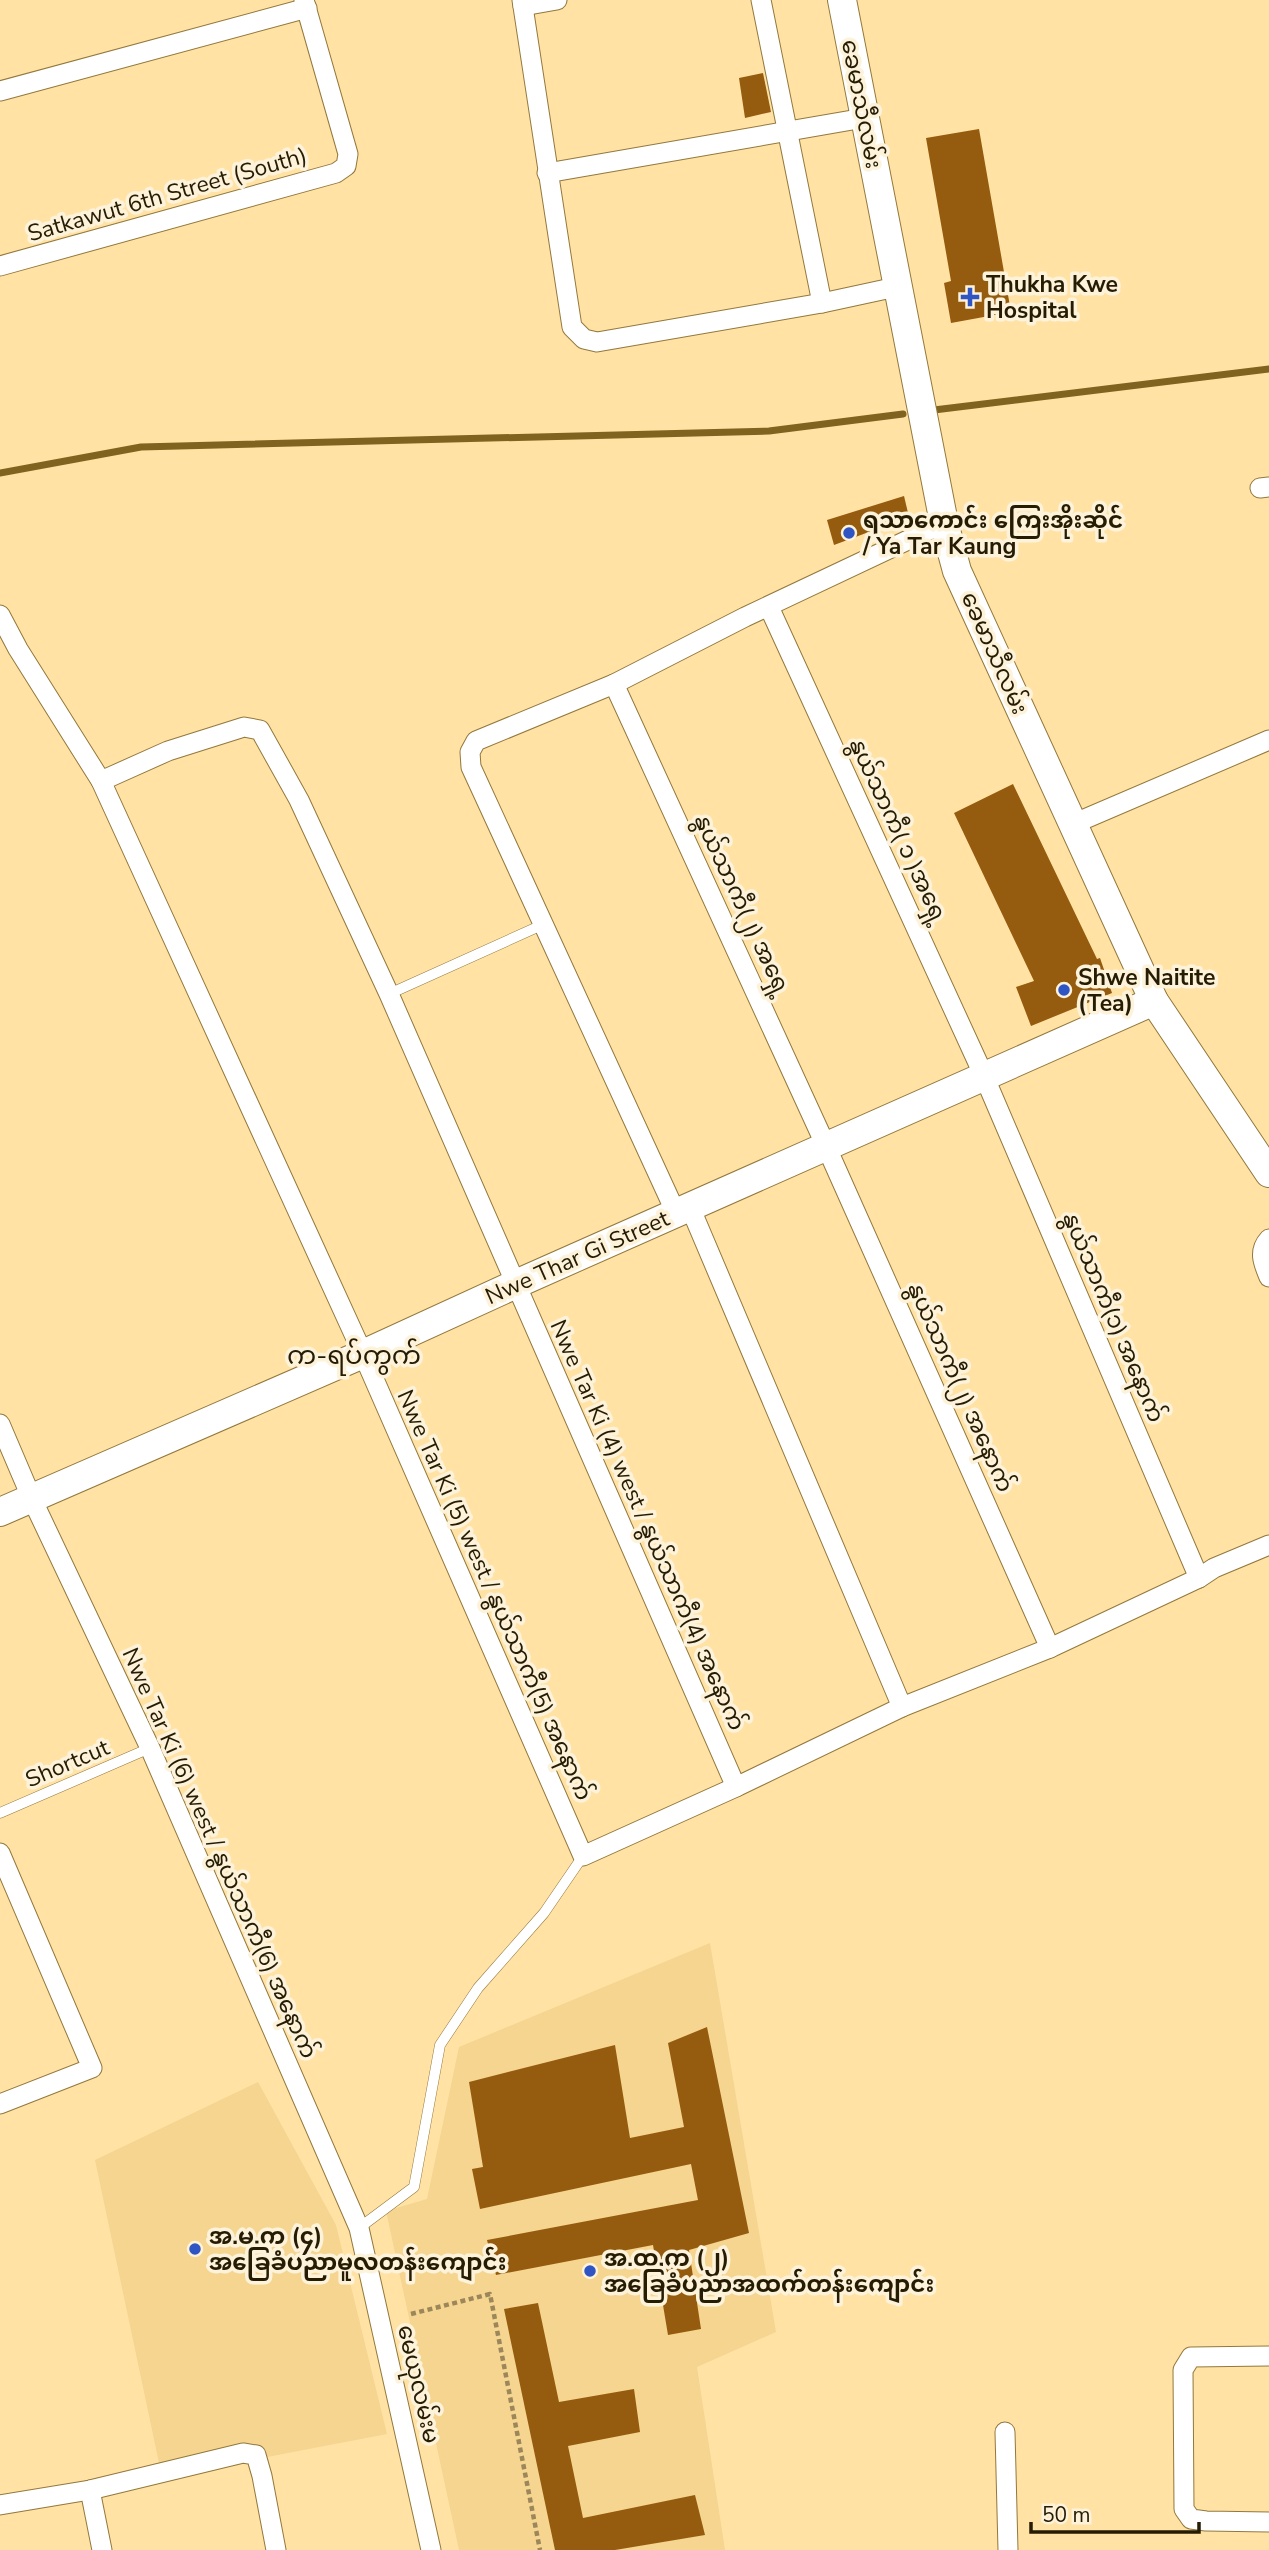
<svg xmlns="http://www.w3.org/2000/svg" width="1269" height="2550" font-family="'Nunito Sans','Noto Sans Myanmar',sans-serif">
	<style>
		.built { fill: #f5d58f }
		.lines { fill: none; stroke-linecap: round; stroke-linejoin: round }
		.stream { stroke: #80631e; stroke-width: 7 }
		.building { fill: #955b0e }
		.lane-casing { stroke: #92783c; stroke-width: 11 }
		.street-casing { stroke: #92783c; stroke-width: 21 }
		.secondary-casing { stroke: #92783c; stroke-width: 30 }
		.path { stroke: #9c875a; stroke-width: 4.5; stroke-dasharray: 5 3.5; stroke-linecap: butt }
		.lane { stroke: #fff; stroke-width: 10 }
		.street { stroke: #fff; stroke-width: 19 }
		.secondary { stroke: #fff; stroke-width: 28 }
		.poi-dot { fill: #2f54c4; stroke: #fdf2da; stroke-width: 2.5 }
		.labels { text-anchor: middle; stroke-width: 7; stroke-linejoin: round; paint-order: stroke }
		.street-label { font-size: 23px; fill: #261b03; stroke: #fdf2da }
		.poi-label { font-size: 23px; font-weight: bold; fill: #261b03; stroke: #fdf2da; text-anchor: start }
		.quarter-label { font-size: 26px; fill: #261b03; stroke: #fdf2da }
	</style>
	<rect width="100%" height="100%" fill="#ffe2a4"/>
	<!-- built -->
	<g class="built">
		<path d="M710 1943 776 2332 697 2367 725 2550H459L386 2211 427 2199 459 2047Z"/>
		<path d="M258 2082 336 2225 387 2434 162 2477 95 2160Z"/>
	</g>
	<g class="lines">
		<!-- stream -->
		<g class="stream">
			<path d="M934 410 1269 369"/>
			<path d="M0 473 141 447 769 431 903 414"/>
		</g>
	</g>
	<!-- building -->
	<g class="building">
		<path d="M763 73 771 112 745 118 739 78Z"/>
		<path d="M979 129 1011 312 951 323 944 283 951 281 926 138Z"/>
		<path d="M904 496 909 517 834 545 827 520Z"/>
		<path d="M1013 784 1097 959 1100 958 1112 993 1031 1026 1016 987 1034 981 954 813Z"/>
		<path d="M707 2027 749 2233 689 2250 701 2329 668 2335 653 2245 496 2275 487 2240 698 2200 691 2164 480 2209 472 2169 483 2167 469 2082 615 2045 630 2138 684 2127 668 2043Z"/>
		<path d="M538 2303 559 2402 634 2389 640 2432 568 2446 583 2518 695 2495 705 2535 615 2550H555L504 2309Z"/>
	</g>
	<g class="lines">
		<!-- lane casing -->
		<g class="lane-casing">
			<g id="lane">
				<path d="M389 994 542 925"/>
				<path d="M0 1813 150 1748"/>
				<path d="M359 2228 414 2187 440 2045 478 1988 544 1913 583 1856"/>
			</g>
		</g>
		<!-- street casing -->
		<g class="street-casing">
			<g id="street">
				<path d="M522 0 572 327 584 339 597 342 822 303 896 287"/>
				<path d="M761 0 822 303"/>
				<path d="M523 6 557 0"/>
				<path d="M0 91 307 8"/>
				<path d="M547 173 864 118"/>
				<path d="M0 266 336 173 346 166 348 154 304 0"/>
				<path d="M1260 488 1269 487"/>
				<path d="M769 607 984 1076 1199 1578"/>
				<path d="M0 615 18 649 101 781 363 1354 583 1856 736 1787 902 1707 1050 1648 1199 1578 1214 1568 1269 1545"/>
				<path d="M614 684 826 1146 1050 1648"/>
				<path d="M101 781 168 751 244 727 260 730 299 800 389 994 736 1787"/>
				<path d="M1073 824 1269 740"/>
				<path d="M690 1207 902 1707"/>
				<path d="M676 1213 471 767 470 752 476 741 614 684 745 617 944 523"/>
				<path d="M1269 1239C1258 1251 1263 1263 1269 1277"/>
				<path d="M0 1424 32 1499 150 1748 359 2228 431 2550"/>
				<path d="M0 1853 92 2068 0 2104"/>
				<path d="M1269 2356 1191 2357 1183 2370 1184 2509 1191 2519 1206 2521 1269 2522"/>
				<path d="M1005 2432 1008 2550"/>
				<path d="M90 2490 102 2550"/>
				<path d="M0 2505 90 2490 243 2453 256 2455 262 2476 276 2550"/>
			</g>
		</g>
		<!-- secondary casing -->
		<g class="secondary-casing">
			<g id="secondary">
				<path d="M842 0 944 523 957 571 1154 1001 1269 1173"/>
				<path d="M0 1512 363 1354 516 1284 1154 1001"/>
			</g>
		</g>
		<!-- path -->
		<path class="path" d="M411 2314 490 2294 540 2550"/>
		<!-- lane -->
		<use href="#lane" class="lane"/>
		<!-- street -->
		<use href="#street" class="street"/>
		<!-- secondary -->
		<use href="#secondary" class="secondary"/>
	</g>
	<!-- markers -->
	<g class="poi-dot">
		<path d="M966.5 286.5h7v7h7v7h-7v7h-7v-7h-7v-7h7z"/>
		<circle cx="849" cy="533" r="7"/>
		<circle cx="1064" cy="990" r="7"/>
		<circle cx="195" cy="2249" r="7"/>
		<circle cx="590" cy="2271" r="7"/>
	</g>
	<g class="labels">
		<!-- street labels -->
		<g class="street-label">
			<text transform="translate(862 104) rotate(79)" y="8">ခေမာသီလမ်း</text>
			<text transform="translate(167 194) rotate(-16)" y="8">Satkawut 6th Street (South)</text>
			<text transform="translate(995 653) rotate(66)" y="8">ခေမာသီလမ်း</text>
			<text transform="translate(899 831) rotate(65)" y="8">နွယ်သာကီ( ၁ )အရှေ့</text>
			<text transform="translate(743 905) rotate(65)" y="8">နွယ်သာကီ(၂) အရှေ့</text>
			<text transform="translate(577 1257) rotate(-24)" y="8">Nwe Thar Gi Street</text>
			<text transform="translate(1114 1317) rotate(67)" y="8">နွယ်သာကီ(၁) အနောက်</text>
			<text transform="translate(961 1387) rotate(66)" y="8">နွယ်သာကီ(၂) အနောက်</text>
			<text transform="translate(648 1525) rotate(66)" y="8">Nwe Tar Ki (4) west / နွယ်သာကီ(4) အနောက်</text>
			<text transform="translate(495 1595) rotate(66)" y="8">Nwe Tar Ki (5) west / နွယ်သာကီ(5) အနောက်</text>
			<text transform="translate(67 1763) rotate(-23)" y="8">Shortcut</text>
			<text transform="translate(220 1853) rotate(66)" y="8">Nwe Tar Ki (6) west / နွယ်သာကီ(6) အနောက်</text>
			<text transform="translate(419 2384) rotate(77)" y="8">မေယုလမ်းမ</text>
		</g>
		<!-- poi labels -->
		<g class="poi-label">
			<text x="986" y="292">Thukha Kwe<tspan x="986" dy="26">Hospital</tspan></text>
			<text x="863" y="528">ရသာကောင်း ကြေးအိုးဆိုင်<tspan x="863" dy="26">/ Ya Tar Kaung</tspan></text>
			<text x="1078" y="985">Shwe Naitite<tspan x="1078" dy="26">(Tea)</tspan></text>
			<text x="209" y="2244">အ.မ.က (၄)<tspan x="209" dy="26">အခြေခံပညာမူလတန်းကျောင်း</tspan></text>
			<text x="604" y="2266">အ.ထ.က (၂)<tspan x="604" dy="26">အခြေခံပညာအထက်တန်းကျောင်း</tspan></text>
		</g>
		<!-- quarter labels -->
		<g class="quarter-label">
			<text x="354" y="1364">က-ရပ်ကွက်</text>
		</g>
	</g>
	<!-- scale -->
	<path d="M1031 2522v10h168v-10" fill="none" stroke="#261b03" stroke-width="3.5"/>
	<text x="1042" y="2522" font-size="21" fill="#261b03" stroke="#fdf2da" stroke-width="5" paint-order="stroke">50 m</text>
</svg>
